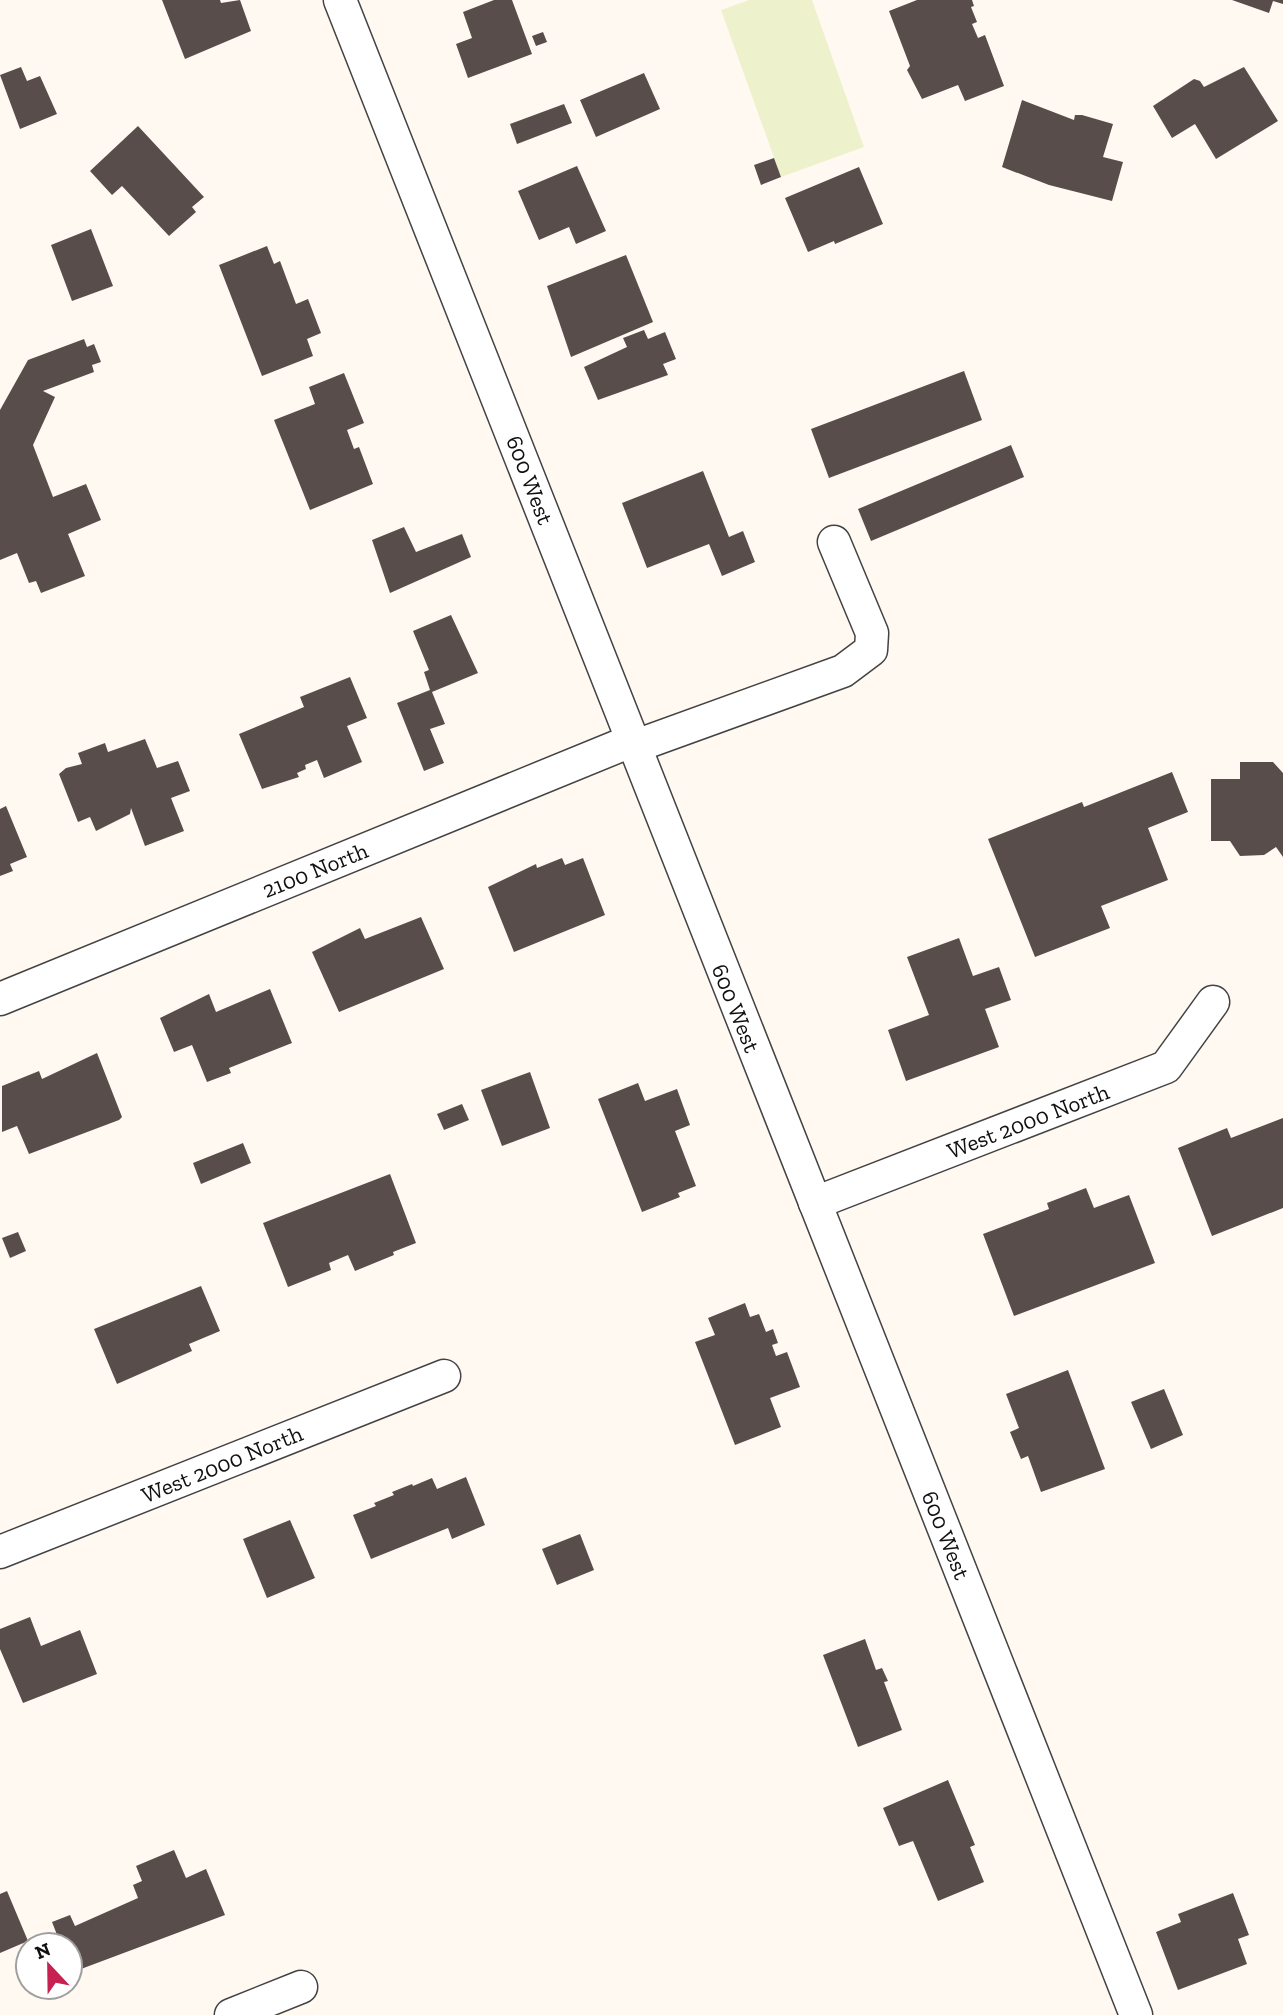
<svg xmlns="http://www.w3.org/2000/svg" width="1283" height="2015" font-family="'Zilla Slab',serif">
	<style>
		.pitch { fill: #eef2cc }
		.building { fill: #594d4b }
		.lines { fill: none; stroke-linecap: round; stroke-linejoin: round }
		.minor-casing { stroke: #434343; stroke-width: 35 }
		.minor { stroke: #fff; stroke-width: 32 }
		.labels { text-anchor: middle; stroke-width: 7; stroke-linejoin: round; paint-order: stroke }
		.street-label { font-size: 23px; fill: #101010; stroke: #fff }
	</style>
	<rect width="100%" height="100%" fill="#fff9f2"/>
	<!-- pitch -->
	<path class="pitch" d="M749 0H812L864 147 781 177 721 10Z"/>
	<!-- building -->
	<g class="building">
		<path d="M162 0H220L221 3 240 0 251 31 185 59Z"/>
		<path d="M494 0H512L532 54 468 78 456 44 472 38 463 12Z"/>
		<path d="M917 0H972L974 6 971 7 977 22 972 24 978 38 985 35 1004 86 965 101 958 85 922 99 907 70 910 66 889 11Z"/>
		<path d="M1232 0H1283V4L1273 1 1269 13Z"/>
		<path d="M543 32 547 42 536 46 532 36Z"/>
		<path d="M21 67 27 81 40 76 57 114 20 129 0 75Z"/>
		<path d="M1244 67 1278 121 1216 159 1195 124 1172 138 1153 106 1194 79 1200 81 1204 87Z"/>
		<path d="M644 73 660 109 596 137 580 100Z"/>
		<path d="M1022 100 1074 120 1075 115H1082L1113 124 1103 157 1123 162 1112 201 1049 185 1002 167Z"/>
		<path d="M564 104 572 123 517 144 510 124Z"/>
		<path d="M138 126 204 197 192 207 196 212 169 236 122 186 112 195 90 171Z"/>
		<path d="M774 158 781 177 761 185 754 165Z"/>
		<path d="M577 166 606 231 576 244 569 227 539 240 518 191Z"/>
		<path d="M859 167 883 224 835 244 834 241 808 252 785 198Z"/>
		<path d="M91 229 113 286 72 301 51 245Z"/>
		<path d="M267 246 274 264 280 261 296 304 308 299 321 333 307 339 313 356 262 376 219 265Z"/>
		<path d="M626 255 653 322 571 357 547 286Z"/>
		<path d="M644 330 648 339 665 332 676 359 663 364 668 375 598 400 584 367 627 347 623 338Z"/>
		<path d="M84 339 87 347 94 344 101 362 92 365 94 372 43 391 55 397 33 445 53 497 86 484 101 520 68 534 85 576 41 593 36 581 29 583 17 553 0 560V410L28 360Z"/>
		<path d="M964 371 982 420 829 478 811 429Z"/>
		<path d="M344 373 364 423 347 430 354 449 359 447 373 484 310 510 274 420 315 404 309 387Z"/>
		<path d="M1011 445 1024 477 871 541 858 509Z"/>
		<path d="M703 471 729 537 743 531 755 562 722 576 709 544 647 568 622 503Z"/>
		<path d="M404 527 416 552 462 534 471 557 390 593 372 540Z"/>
		<path d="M451 615 478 673 432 692 445 724 430 729 444 763 424 771 397 703 430 690 424 672 429 670 413 631Z"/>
		<path d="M350 677 367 718 347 726 362 762 324 778 317 760 305 765 306 769 297 773 299 777 262 789 239 734 304 707 300 697Z"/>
		<path d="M145 739 157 768 178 761 190 791 171 798 184 831 145 846 131 808 130 814 96 831 90 817 78 822 59 774 66 768 82 764 78 753 105 743 108 752Z"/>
		<path d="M1240 762H1273L1283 773V857L1276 847 1264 855 1240 856 1230 841H1211V779H1240Z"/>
		<path d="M1172 772 1188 812 1148 828 1168 880 1101 906 1110 928 1035 957 988 839 1082 802 1084 807Z"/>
		<path d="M6 806 27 857 10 864 13 871 0 876V809Z"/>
		<path d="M562 858 565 865 583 858 605 915 514 952 488 887 536 864 537 868Z"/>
		<path d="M421 917 444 969 339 1012 312 952 360 928 365 939Z"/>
		<path d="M959 938 973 976 999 967 1011 1000 985 1009 999 1047 906 1081 888 1030 929 1015 907 957Z"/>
		<path d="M270 989 292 1043 229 1068 231 1073 207 1082 192 1045 174 1052 160 1018 209 994 216 1012Z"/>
		<path d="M97 1053 122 1117 119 1120 29 1154 17 1126 2 1132V1086L39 1071 42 1079Z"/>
		<path d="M530 1072 550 1128 502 1146 481 1090Z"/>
		<path d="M638 1083 645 1101 677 1089 690 1125 675 1131 696 1186 678 1193 680 1197 642 1212 598 1099Z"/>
		<path d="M462 1104 469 1120 444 1130 437 1114Z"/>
		<path d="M1283 1118V1208L1212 1236 1178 1148 1227 1128 1231 1138Z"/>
		<path d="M243 1143 251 1163 201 1184 193 1163Z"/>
		<path d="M390 1174 416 1243 393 1252 394 1255 355 1271 348 1255 329 1263 331 1270 288 1287 263 1223Z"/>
		<path d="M1086 1188 1094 1208 1129 1195 1155 1263 1014 1316 983 1234 1049 1209 1047 1203Z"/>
		<path d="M18 1232 26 1251 10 1258 2 1238Z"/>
		<path d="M201 1286 220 1331 189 1344 192 1351 117 1384 94 1329Z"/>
		<path d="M745 1303 750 1317 759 1314 766 1332 773 1329 778 1343 772 1345 776 1356 787 1352 800 1387 770 1398 781 1427 735 1445 695 1342 715 1335 708 1318Z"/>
		<path d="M1068 1370 1105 1469 1041 1492 1028 1456 1021 1459 1010 1432 1019 1428 1006 1394Z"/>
		<path d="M1164 1389 1183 1435 1151 1449 1131 1402Z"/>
		<path d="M466 1477 485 1525 452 1539 448 1528 371 1559 353 1515 376 1506 374 1503 394 1495 392 1492 412 1484 413 1486 432 1478 437 1489Z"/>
		<path d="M290 1520 315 1578 267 1598 243 1539Z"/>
		<path d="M580 1534 594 1570 557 1585 542 1549Z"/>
		<path d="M30 1617 41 1646 80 1630 97 1674 23 1703 0 1649V1629Z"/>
		<path d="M865 1639 876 1670 882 1668 888 1681 884 1682 902 1730 858 1747 823 1655Z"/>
		<path d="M948 1780 975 1845 970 1847 984 1882 938 1901 913 1841 899 1846 883 1808Z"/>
		<path d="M174 1850 186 1878 206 1869 225 1915 73 1972 70 1945H61L52 1922 70 1915 75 1926 138 1898 133 1885 142 1881 136 1866Z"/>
		<path d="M7 1891 28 1941 0 1953V1894Z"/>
		<path d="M1233 1893 1249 1935 1238 1939 1247 1964 1178 1990 1156 1932 1181 1922 1178 1914Z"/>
	</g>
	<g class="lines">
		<!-- minor casing -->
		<g class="minor-casing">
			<g id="minor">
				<path d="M340 0 1136 2015"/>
				<path d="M633 747 843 671 871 650 872 633 834 542"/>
				<path d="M0 999 631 741"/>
				<path d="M815 1203 1166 1067 1213 1002"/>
				<path d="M0 1552 444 1376"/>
				<path d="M231 2015 301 1987"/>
			</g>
		</g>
		<!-- minor -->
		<use href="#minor" class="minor"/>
	</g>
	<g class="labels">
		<!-- street labels -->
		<g class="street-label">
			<text transform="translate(530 480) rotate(69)" y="8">600 West</text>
			<text transform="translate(315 870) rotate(-22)" y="8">2100 North</text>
			<text transform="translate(736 1008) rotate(68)" y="8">600 West</text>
			<text transform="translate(1028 1121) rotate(-21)" y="8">West 2000 North</text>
			<text transform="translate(222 1464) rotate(-22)" y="8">West 2000 North</text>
			<text transform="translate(946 1535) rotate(68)" y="8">600 West</text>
		</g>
	</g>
	<!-- north arrow -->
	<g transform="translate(49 1966) rotate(338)"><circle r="33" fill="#ffffff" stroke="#9f9f9f" stroke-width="2"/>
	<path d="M0-5L12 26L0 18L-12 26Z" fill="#c62150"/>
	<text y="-10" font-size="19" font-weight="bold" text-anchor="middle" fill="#101010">N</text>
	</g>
</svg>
